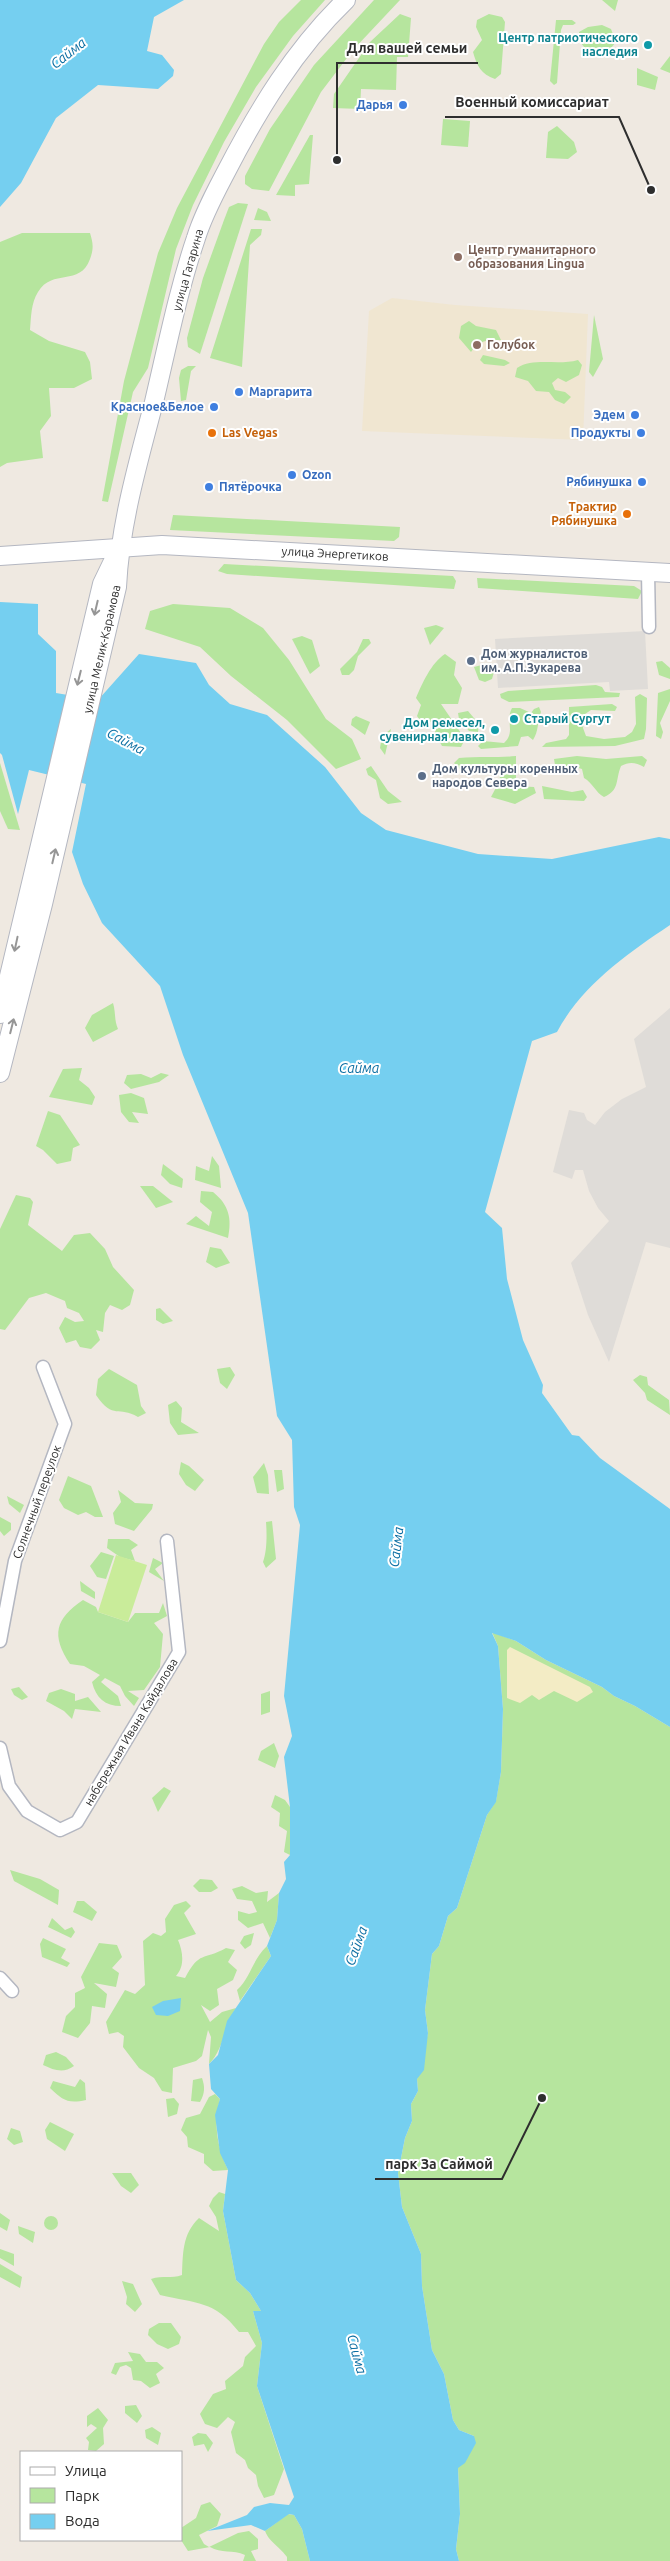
<svg xmlns="http://www.w3.org/2000/svg" width="670" height="2561" font-family="Ubuntu,sans-serif">
	<style>
		.education { fill: #f0e6d1 }
		.green { fill: #b6e59e }
		.sand { fill: #f3ecc5 }
		.pitch { fill: #c9ec9a }
		.plaza { fill: #dfdcd8 }
		.water { fill: #75cff0 }
		.lines { fill: none; stroke-linecap: round; stroke-linejoin: round }
		.minor-casing { stroke: #b4b7c1; stroke-width: 15 }
		.secondary-casing { stroke: #b4b7c1; stroke-width: 20 }
		.minor { stroke: #fff; stroke-width: 12 }
		.secondary { stroke: #fff; stroke-width: 18 }
		.oneway { stroke: #969696 }
		.culture-dot { fill: #0f9aa8; stroke: #fff; stroke-width: 2 }
		.shop-dot { fill: #3f7fe0; stroke: #fff; stroke-width: 2 }
		.education-dot { fill: #8d6e63; stroke: #fff; stroke-width: 2 }
		.food-dot { fill: #e8710a; stroke: #fff; stroke-width: 2 }
		.service-dot { fill: #5c6f8a; stroke: #fff; stroke-width: 2 }
		.labels { text-anchor: middle; stroke-width: 4; stroke-linejoin: round; paint-order: stroke }
		.culture-label { font-size: 12px; font-weight: bold; fill: #0d838f; stroke: #fff; text-anchor: end }
		.shop-label { font-size: 12px; font-weight: bold; fill: #366cbe; stroke: #fff; text-anchor: end }
		.education-label { font-size: 12px; font-weight: bold; fill: #785e54; stroke: #fff; text-anchor: start }
		.street-label { font-size: 12px; fill: #2e2e2e; stroke: #fff }
		.food-label { font-size: 12px; font-weight: bold; fill: #c56008; stroke: #fff; text-anchor: start }
		.service-label { font-size: 12px; font-weight: bold; fill: #4e5e75; stroke: #fff; text-anchor: start }
		.water-label { font-size: 14px; font-style: italic; fill: #0d6fa3; stroke: #fff }
		.leader { fill: none; stroke: #2e2e2e; stroke-width: 2 }
		.callout-dot { fill: #2e2e2e; stroke: #fff; stroke-width: 2 }
		.callout-label { font-size: 14px; text-anchor: middle; font-weight: bold; fill: #2e2e2e; stroke: #fff; stroke-width: 4; stroke-linejoin: round; paint-order: stroke }
	</style>
	<rect width="100%" height="100%" fill="#efe9e1"/>
	<!-- education -->
	<path class="education" d="M392 298 455 305 588 314 583 440 362 431 369 311Z"/>
	<!-- green -->
	<g class="green">
		<path d="M301 0H325L293 36 256 87 224 142 193 205 176 249 148 368 133 392 108 502 102 501 124 381 158 253 177 208 264 44 279 22Z"/>
		<path d="M374 0H400L353 50 321 92 269 191 252 189 245 184V176L270 129 314 65Z"/>
		<path d="M602 0H618L615 11Z"/>
		<path d="M400 14 411 18 408 57H397L396 90 361 89 360 109 333 108 334 94 370 42Z"/>
		<path d="M489 14 502 17 505 22 501 74 495 79C481 74 477 66 473 52L482 40 476 27 477 20Z"/>
		<path d="M556 20H572L576 23 573 25H563L561 30 557 83 554 85 550 81Z"/>
		<path d="M602 25 611 29 616 42 606 54H590L580 42 579 32 588 27Z"/>
		<path d="M670 56V73L660 69Z"/>
		<path d="M637 68 658 77 655 90 637 85Z"/>
		<path d="M443 119 470 121 468 147 441 145Z"/>
		<path d="M557 126 574 142 577 152 568 159 546 158 548 132Z"/>
		<path d="M310 135H313L309 184 295 185V196L276 195Z"/>
		<path d="M238 203 248 204 200 354 188 347 187 338 203 278 224 220 229 207Z"/>
		<path d="M258 208 267 212 271 221 254 220Z"/>
		<path d="M251 229H262L261 235 250 245 242 367 210 358Z"/>
		<path d="M22 233H90C93 243 94 248 90 259 80 287 52 268 38 292 31 303 31 317 30 330L49 341 85 352 90 362 92 379 74 388H49L51 416 40 431 43 458 7 463 0 467V242Z"/>
		<path d="M594 315 603 359 593 377 589 372Z"/>
		<path d="M469 321 476 326 496 330 501 340C487 340 479 340 471 352L459 338 461 326Z"/>
		<path d="M483 355 505 360 510 363 504 366 484 364 480 360Z"/>
		<path d="M578 360 582 365 579 375 566 382 558 378 552 383 555 390 565 392 571 397 564 404 555 400 549 392 536 391 528 381 515 377 517 368C534 357 558 366 578 360Z"/>
		<path d="M188 366H196L191 371 186 400 181 401 179 378 181 370Z"/>
		<path d="M173 515 400 527 399 537 394 541 170 530Z"/>
		<path d="M224 564 453 576 456 581 454 589 227 574 218 571Z"/>
		<path d="M477 578 634 586 642 591 638 599 478 588Z"/>
		<path d="M173 604 230 608 263 628 289 660 326 719 352 739 361 759 336 769 287 720 231 676 200 647 145 629 150 611Z"/>
		<path d="M436 625 444 628 430 645 424 628Z"/>
		<path d="M302 636 312 640 320 666 310 674 292 639Z"/>
		<path d="M363 639H369L371 643 358 656 354 670 349 675H342L340 669 357 652Z"/>
		<path d="M445 654 456 662 454 675 462 688 458 704H441L465 739 461 747 442 746 435 733 436 723 419 719 417 716 421 705 416 698C422 684 431 663 445 654Z"/>
		<path d="M662 661 670 668V679L659 675 656 662Z"/>
		<path d="M489 663 494 672 492 679 485 682 479 680 474 667Z"/>
		<path d="M596 685 602 687 605 692 620 693 619 697 509 702 501 698 500 694 508 691Z"/>
		<path d="M670 689V701L660 723 663 732 661 739 656 736 658 693Z"/>
		<path d="M640 694 647 698 646 729 644 739 615 746 542 747 546 743 566 739 569 735V707L612 704 617 707 615 711 591 710 585 714 583 728 586 736 604 739 625 737 632 732 636 724 635 697Z"/>
		<path d="M539 707 541 712C537 722 539 731 533 740L528 736 521 737 518 746 481 749 478 746 483 741 504 743C516 733 505 720 512 708H520L531 713 534 709Z"/>
		<path d="M468 711 479 724 478 732 469 731 459 719 458 713Z"/>
		<path d="M356 716 370 722 365 735 351 725 352 719Z"/>
		<path d="M391 729 385 755 380 748 382 736Z"/>
		<path d="M516 756V786L534 787 536 793 515 804 491 797 500 780 499 766 493 764 471 766 468 774H465L454 763 459 758C477 756 497 758 516 756Z"/>
		<path d="M577 756 606 759 642 756 647 760 644 767C635 762 629 762 621 766 615 781 620 790 604 797 595 792 593 783 584 778L582 769 575 767 555 765 554 759Z"/>
		<path d="M0 763 20 830 8 829 0 811Z"/>
		<path d="M371 766 388 791 402 802 388 804 380 798 376 780 368 775 366 769Z"/>
		<path d="M542 786 572 792 583 790 587 797 584 801 544 799Z"/>
		<path d="M113 1003C116 1013 114 1020 118 1029L93 1042 85 1028 92 1015Z"/>
		<path d="M82 1068 79 1080 89 1088 95 1097 92 1105 49 1097 63 1069Z"/>
		<path d="M161 1073 169 1075 159 1082 131 1089 124 1083 127 1075 141 1074 151 1078Z"/>
		<path d="M131 1093 144 1098 148 1114 132 1112 139 1123 129 1122 121 1112 119 1095Z"/>
		<path d="M48 1111 60 1115 80 1145 73 1148 71 1161 57 1164 43 1150 36 1146Z"/>
		<path d="M212 1156 219 1166 221 1188 195 1180 196 1166 209 1171Z"/>
		<path d="M163 1164 183 1179 182 1188 170 1184 161 1175Z"/>
		<path d="M140 1186H153L173 1202 156 1208Z"/>
		<path d="M201 1191 213 1192C229 1205 232 1218 228 1238L186 1224 196 1216 209 1226 212 1212 200 1202Z"/>
		<path d="M16 1195 30 1198 33 1202 28 1225 62 1251 74 1235 90 1233 105 1249 113 1267 134 1290 130 1305 122 1310 110 1305 105 1313 103 1332 96 1330 100 1340 91 1349 80 1347 76 1340 66 1343 59 1328 65 1317 75 1322 84 1321 79 1313 67 1308 65 1301 46 1293 29 1298 5 1330 0 1329V1229Z"/>
		<path d="M210 1247 221 1249 230 1263 216 1268 206 1262Z"/>
		<path d="M160 1308 173 1321 163 1324 156 1320V1309Z"/>
		<path d="M230 1367 235 1375 227 1389 220 1383 217 1369Z"/>
		<path d="M109 1369 137 1385 141 1406 146 1413 138 1417C118 1405 114 1421 96 1395L98 1379Z"/>
		<path d="M640 1375 647 1377 648 1385 669 1400 670 1415 647 1400 645 1393 633 1380Z"/>
		<path d="M176 1401 182 1408 181 1422 199 1433 178 1435 170 1423 168 1405Z"/>
		<path d="M181 1462 189 1466 204 1480 195 1491 186 1485 179 1474Z"/>
		<path d="M264 1463 268 1475 269 1494 257 1493 253 1477Z"/>
		<path d="M274 1470H282L284 1489 277 1492Z"/>
		<path d="M68 1476 91 1486 103 1517H95L86 1512 78 1515 64 1508 59 1500Z"/>
		<path d="M118 1490 135 1503 153 1504 152 1509 134 1531 115 1524 113 1513 121 1502Z"/>
		<path d="M7 1496 24 1505 20 1513 9 1504Z"/>
		<path d="M0 1517 11 1523V1530L4 1536 0 1531Z"/>
		<path d="M272 1521 276 1559 266 1568 263 1562C267 1551 267 1534 266 1522Z"/>
		<path d="M108 1539H129L138 1545 131 1550 135 1561 120 1557 107 1548Z"/>
		<path d="M101 1552 114 1556 106 1579 97 1577 90 1566Z"/>
		<path d="M153 1558 163 1563 155 1569 164 1581 149 1572Z"/>
		<path d="M80 1581 95 1592V1599L81 1591Z"/>
		<path d="M83 1600 96 1607 98 1612 128 1622 135 1613H159L163 1603 167 1616 154 1623 163 1634 160 1667 144 1690 128 1691 139 1698 134 1706 125 1696 120 1686 105 1678 101 1682 118 1696 121 1706C105 1706 96 1698 92 1682L100 1675 84 1666 70 1664C51 1635 55 1619 83 1600Z"/>
		<path d="M492 1632 516 1641 546 1660 602 1687 614 1696 635 1706 670 1727V2561H459L456 2549 460 2514 458 2467 474 2436 459 2430 453 2420 444 2374 432 2350 422 2286 421 2254 402 2207 398 2173 405 2138 412 2121 411 2104 418 2091 417 2079 428 2033 425 2010 432 1954 439 1946 448 1916 457 1908 487 1815 496 1801 501 1772 503 1709 498 1646Z"/>
		<path d="M19 1687 28 1697 22 1700 14 1695 11 1689Z"/>
		<path d="M61 1689 75 1694V1701L88 1697 101 1712 75 1709 72 1719 64 1711 46 1701 49 1693Z"/>
		<path d="M270 1691V1712L261 1715V1694Z"/>
		<path d="M274 1743 279 1756 275 1768 258 1760 261 1751Z"/>
		<path d="M164 1787 171 1791 158 1812 152 1798Z"/>
		<path d="M275 1795 285 1800 290 1807V1855L284 1852 287 1831 279 1826 280 1813 271 1807Z"/>
		<path d="M10 1870 40 1879 59 1890 58 1905 14 1881Z"/>
		<path d="M200 1879 212 1880 218 1888 211 1892H199L193 1886Z"/>
		<path d="M242 1886 256 1893 268 1891 267 1902 279 1893 277 1920 270 1938 263 1923 248 1928 238 1920V1911L249 1914 257 1912 252 1901 237 1899 232 1889Z"/>
		<path d="M77 1901H84L97 1912 92 1921 73 1912Z"/>
		<path d="M186 1901 191 1906 184 1913 196 1934 178 1940C183 1952 185 1966 176 1976L185 1978C200 1950 203 1961 226 1948L235 1950 228 1962 237 1970 233 1980 217 1989 219 2005 210 2011 201 2005 210 2022 222 2012 236 2008C224 2026 224 2049 209 2064L211 2037 208 2030 202 2056 196 2061 173 2068 172 2093 162 2091 154 2078 139 2068 123 2047 124 2036 118 2032 109 2034 106 2022 125 1990 135 1994 145 1985 143 1941 153 1933 161 1936 166 1932 165 1919 174 1905Z"/>
		<path d="M52 1918 65 1930 72 1927 75 1932 71 1938 48 1927Z"/>
		<path d="M254 1933 251 1945 245 1949 240 1943 244 1936Z"/>
		<path d="M43 1938 66 1949 61 1958 70 1963 67 1967 42 1957 40 1944Z"/>
		<path d="M99 1943 117 1945 122 1957 112 1968 119 1973 116 1987 94 1983 107 1994 105 2008 92 2006 90 2023 78 2038 62 2032 66 2016 75 2007V1993L85 1988 81 1977Z"/>
		<path d="M267 1946 271 1956 240 2001 237 1990C251 1977 252 1960 267 1946Z"/>
		<path d="M56 2052 66 2057 74 2066C63 2074 54 2070 43 2065L46 2055Z"/>
		<path d="M202 2078C205 2087 205 2093 200 2102L191 2101 193 2080Z"/>
		<path d="M80 2079 85 2083 86 2100C67 2104 63 2100 50 2088L53 2081 75 2087Z"/>
		<path d="M215 2094 220 2099C213 2123 217 2147 228 2170L213 2171 204 2163V2154L188 2147 187 2137 181 2130 186 2118 200 2114 209 2097Z"/>
		<path d="M174 2098 179 2104 177 2114 168 2117 166 2099Z"/>
		<path d="M50 2122 74 2134 65 2151 47 2139 45 2130Z"/>
		<path d="M11 2128 20 2131 23 2142 14 2145 7 2139Z"/>
		<path d="M112 2173H131L139 2185 131 2193 121 2186Z"/>
		<path d="M219 2192 225 2194 223 2211 236 2280 250 2293 261 2311H253L262 2343 257 2386 284 2469 274 2495 264 2498 258 2486 256 2475 248 2468 245 2460 236 2453 231 2432 235 2422 228 2417 217 2428 205 2424 200 2414 213 2394 226 2389 225 2381 243 2366 245 2357 256 2346 248 2332H239C214 2300 197 2304 160 2295L151 2279C163 2275 171 2279 182 2275 183 2254 182 2234 199 2218L219 2231 216 2217 209 2206 213 2198Z"/>
		<path d="M0 2213 10 2220 7 2231 0 2227Z"/>
		<circle cx="51" cy="2223" r="7"/>
		<path d="M18 2226 35 2232 33 2243 19 2234Z"/>
		<path d="M0 2249 14 2254V2266L0 2258Z"/>
		<path d="M0 2264 22 2277 20 2288 0 2277Z"/>
		<path d="M122 2281 133 2284 142 2304 135 2312 126 2304 127 2297Z"/>
		<path d="M159 2323H171L181 2337 179 2344 168 2349 157 2344 148 2335 149 2329Z"/>
		<path d="M128 2352 140 2354 146 2362H157L164 2368 156 2374 160 2383 150 2388 141 2381 133 2380 131 2368 126 2365 120 2367 116 2375 111 2373 115 2363 133 2361Z"/>
		<path d="M136 2405 142 2416 137 2423 125 2413V2406Z"/>
		<path d="M98 2408 108 2420 103 2428 104 2444 96 2451 88 2450 89 2442 86 2438 97 2428 91 2424 87 2427V2416Z"/>
		<path d="M152 2427 161 2433 158 2445 146 2438 145 2430Z"/>
		<path d="M198 2433 206 2434 213 2443 208 2452 204 2444 194 2446 192 2437Z"/>
		<path d="M210 2502 221 2514 217 2526 199 2535 204 2544 209 2547 238 2533 249 2531 258 2539V2549L251 2551 256 2561H243L245 2555C233 2549 221 2554 210 2547L188 2551 181 2540V2528L196 2518 201 2505Z"/>
		<path d="M288 2514 294 2515 302 2529 310 2561H287V2557C280 2547 269 2542 265 2531Z"/>
	</g>
	<!-- sand -->
	<path class="sand" d="M510 1647 590 1687 593 1692 577 1702 554 1691 539 1700 532 1695 520 1703 507 1698V1650Z"/>
	<!-- pitch -->
	<path class="pitch" d="M116 1555 147 1565 128 1622 98 1612Z"/>
	<!-- plaza -->
	<g class="plaza">
		<path d="M645 631 648 689 610 691 609 682 498 688 495 639Z"/>
		<path d="M670 1008V1248L646 1242 609 1362 588 1315 571 1263 609 1221 598 1208 589 1191 583 1170H575L572 1179 553 1172 569 1110 584 1113 587 1120 595 1125 605 1112 622 1099 646 1087 634 1039Z"/>
	</g>
	<!-- water -->
	<g class="water">
		<path d="M0 0H184L154 17 147 51 162 55 174 70 173 76 158 89 98 85 56 118 21 183 0 207Z"/>
		<path d="M0 602 38 604V634L56 651V693L98 700 139 654 196 663 209 685 230 704 267 715 325 767 361 813 386 830 478 854 552 859 659 837 670 839V925C627 954 582 985 557 1032L532 1041 485 1212 502 1228 507 1279 523 1340 543 1385 542 1393 572 1435 579 1436 600 1458 670 1509V1727L635 1706 614 1696 602 1687 546 1660 516 1641 492 1633 498 1646 503 1709 501 1772 496 1802 487 1815 457 1908 448 1916 439 1946 432 1954 425 2010 428 2033 424 2070 417 2079 418 2091 411 2104 412 2121 405 2138 398 2173 402 2207 421 2254 422 2286 432 2350 444 2374 453 2420 459 2430 474 2436 476 2443 465 2463 458 2468 460 2514 456 2549 459 2561H310L302 2529 294 2515 289 2514 265 2531 251 2525 207 2531 247 2515 254 2507 270 2503 289 2505 294 2497 257 2386 262 2343 253 2311H261L250 2293 236 2280 223 2211 228 2170 220 2153 215 2115 220 2099 211 2089 209 2064 218 2055 227 2021 271 1956 267 1946 277 1920 279 1893 286 1879 284 1862 290 1855V1807L284 1757 292 1736 284 1696 300 1525 294 1507 292 1440 277 1416 248 1213 183 1055 160 986 102 923 83 884 72 852 86 784 29 770 18 814 2 755 0 753Z"/>
		<path d="M181 1998 180 2011 168 2016 156 2015 152 2007 163 2001Z"/>
	</g>
	<g class="lines">
		<!-- minor casing -->
		<g class="minor-casing">
			<g id="minor">
				<path d="M648 572 649 627"/>
				<path d="M0 1641 15 1561 65 1424 43 1367"/>
				<path d="M0 1748 9 1786 27 1811 60 1830 77 1822 179 1652 167 1541"/>
				<path d="M0 1978 12 1991"/>
			</g>
		</g>
		<!-- secondary casing -->
		<g class="secondary-casing">
			<g id="secondary">
				<path d="M0 556 162 545 670 573"/>
				<path d="M0 1014 102 584 115 557"/>
				<path d="M0 1073 43 904 117 587C120 524 138 463 154 402 167 347 178 291 196 238 203 215 215 193 226 172 258 110 295 49 346 0"/>
			</g>
		</g>
		<!-- minor -->
		<use href="#minor" class="minor"/>
		<!-- secondary -->
		<use href="#secondary" class="secondary"/>
	</g>
	<!-- one-way arrows -->
	<defs><path id="oneway-shaft" d="M-6 0H5M1.5-3L5.5 0L1.5 3" fill="none" stroke-width="1.6" stroke-linecap="round" stroke-linejoin="round" transform="scale(1.25)"/></defs>
	<g class="oneway">
		<use href="#oneway-shaft" transform="translate(96 608) rotate(103)"/>
		<use href="#oneway-shaft" transform="translate(79 678) rotate(104)"/>
		<use href="#oneway-shaft" transform="translate(54 856) rotate(-77)"/>
		<use href="#oneway-shaft" transform="translate(16 944) rotate(102)"/>
		<use href="#oneway-shaft" transform="translate(12 1026) rotate(-76)"/>
	</g>
	<!-- markers -->
	<g class="culture-dot">
		<circle cx="648" cy="45" r="5"/>
		<circle cx="514" cy="719" r="5"/>
		<circle cx="495" cy="730" r="5"/>
	</g>
	<g class="shop-dot">
		<circle cx="403" cy="105" r="5"/>
		<circle cx="239" cy="392" r="5"/>
		<circle cx="214" cy="407" r="5"/>
		<circle cx="635" cy="415" r="5"/>
		<circle cx="641" cy="433" r="5"/>
		<circle cx="292" cy="475" r="5"/>
		<circle cx="642" cy="482" r="5"/>
		<circle cx="209" cy="487" r="5"/>
	</g>
	<g class="education-dot">
		<circle cx="458" cy="257" r="5"/>
		<circle cx="477" cy="345" r="5"/>
	</g>
	<g class="food-dot">
		<circle cx="212" cy="433" r="5"/>
		<circle cx="627" cy="514" r="5"/>
	</g>
	<g class="service-dot">
		<circle cx="471" cy="661" r="5"/>
		<circle cx="422" cy="776" r="5"/>
	</g>
	<g class="labels">
		<!-- culture labels -->
		<g class="culture-label">
			<text x="638" y="42">Центр патриотического<tspan x="638" dy="14">наследия</tspan></text>
			<text x="524" y="723" text-anchor="start">Старый Сургут</text>
			<text x="485" y="727">Дом ремесел,<tspan x="485" dy="14">сувенирная лавка</tspan></text>
		</g>
		<!-- shop labels -->
		<g class="shop-label">
			<text x="393" y="109">Дарья</text>
			<text x="249" y="396" text-anchor="start">Маргарита</text>
			<text x="204" y="411">Красное&amp;Белое</text>
			<text x="625" y="419">Эдем</text>
			<text x="631" y="437">Продукты</text>
			<text x="302" y="479" text-anchor="start">Ozon</text>
			<text x="632" y="486">Рябинушка</text>
			<text x="219" y="491" text-anchor="start">Пятёрочка</text>
		</g>
		<!-- education labels -->
		<g class="education-label">
			<text x="468" y="254">Центр гуманитарного<tspan x="468" dy="14">образования Lingua</tspan></text>
			<text x="487" y="349">Голубок</text>
		</g>
		<!-- street labels -->
		<g class="street-label">
			<text transform="translate(188 270) rotate(-74)" y="4">улица Гагарина</text>
			<text transform="translate(335 554) rotate(3)" y="4">улица Энергетиков</text>
			<text transform="translate(102 649) rotate(-77)" y="4">улица Мелик-Карамова</text>
			<text transform="translate(37 1502) rotate(-70)" y="4">Солнечный переулок</text>
			<text transform="translate(131 1732) rotate(-59)" y="4">набережная Ивана Кайдалова</text>
		</g>
		<!-- food labels -->
		<g class="food-label">
			<text x="222" y="437">Las Vegas</text>
			<text x="617" y="511" text-anchor="end">Трактир<tspan x="617" dy="14">Рябинушка</tspan></text>
		</g>
		<!-- service labels -->
		<g class="service-label">
			<text x="481" y="658">Дом журналистов<tspan x="481" dy="14">им. А.П.Зукарева</tspan></text>
			<text x="432" y="773">Дом культуры коренных<tspan x="432" dy="14">народов Севера</tspan></text>
		</g>
		<!-- water labels -->
		<g class="water-label">
			<text transform="translate(68 53) rotate(-38)" y="5">Сайма</text>
			<text transform="translate(126 741) rotate(28)" y="5">Сайма</text>
			<text x="359" y="1073">Сайма</text>
			<text transform="translate(396 1547) rotate(-83)" y="5">Сайма</text>
			<text transform="translate(356 1946) rotate(-70)" y="5">Сайма</text>
			<text transform="translate(357 2354) rotate(75)" y="5">Сайма</text>
		</g>
	</g>
	<!-- callouts -->
	<path class="leader" d="M337 160L337 63H478M651 190L619 117H445M542 2098L502 2179H375"/>
	<g class="callout-dot">
		<circle cx="337" cy="160" r="5"/>
		<circle cx="651" cy="190" r="5"/>
		<circle cx="542" cy="2098" r="5"/>
	</g>
	<g class="callout-label">
		<text x="407" y="53">Для вашей семьи</text>
		<text x="532" y="107">Военный комиссариат</text>
		<text x="439" y="2169">парк За Саймой</text>
	</g>
	<!-- legend -->
	<rect x="20" y="2451" width="162" height="90" fill="#ffffff" stroke="#ababab"/>
	<rect x="30" y="2467" width="25" height="8" fill="#ffffff" stroke="#ababab"/>
	<text x="65" y="2476" font-size="15" fill="#2e2e2e">Улица</text>
	<rect x="30" y="2488" width="25" height="15" fill="#b6e59e" stroke="#ababab"/>
	<text x="65" y="2501" font-size="15" fill="#2e2e2e">Парк</text>
	<rect x="30" y="2514" width="25" height="15" fill="#75cff0" stroke="#ababab"/>
	<text x="65" y="2526" font-size="15" fill="#2e2e2e">Вода</text>
</svg>
